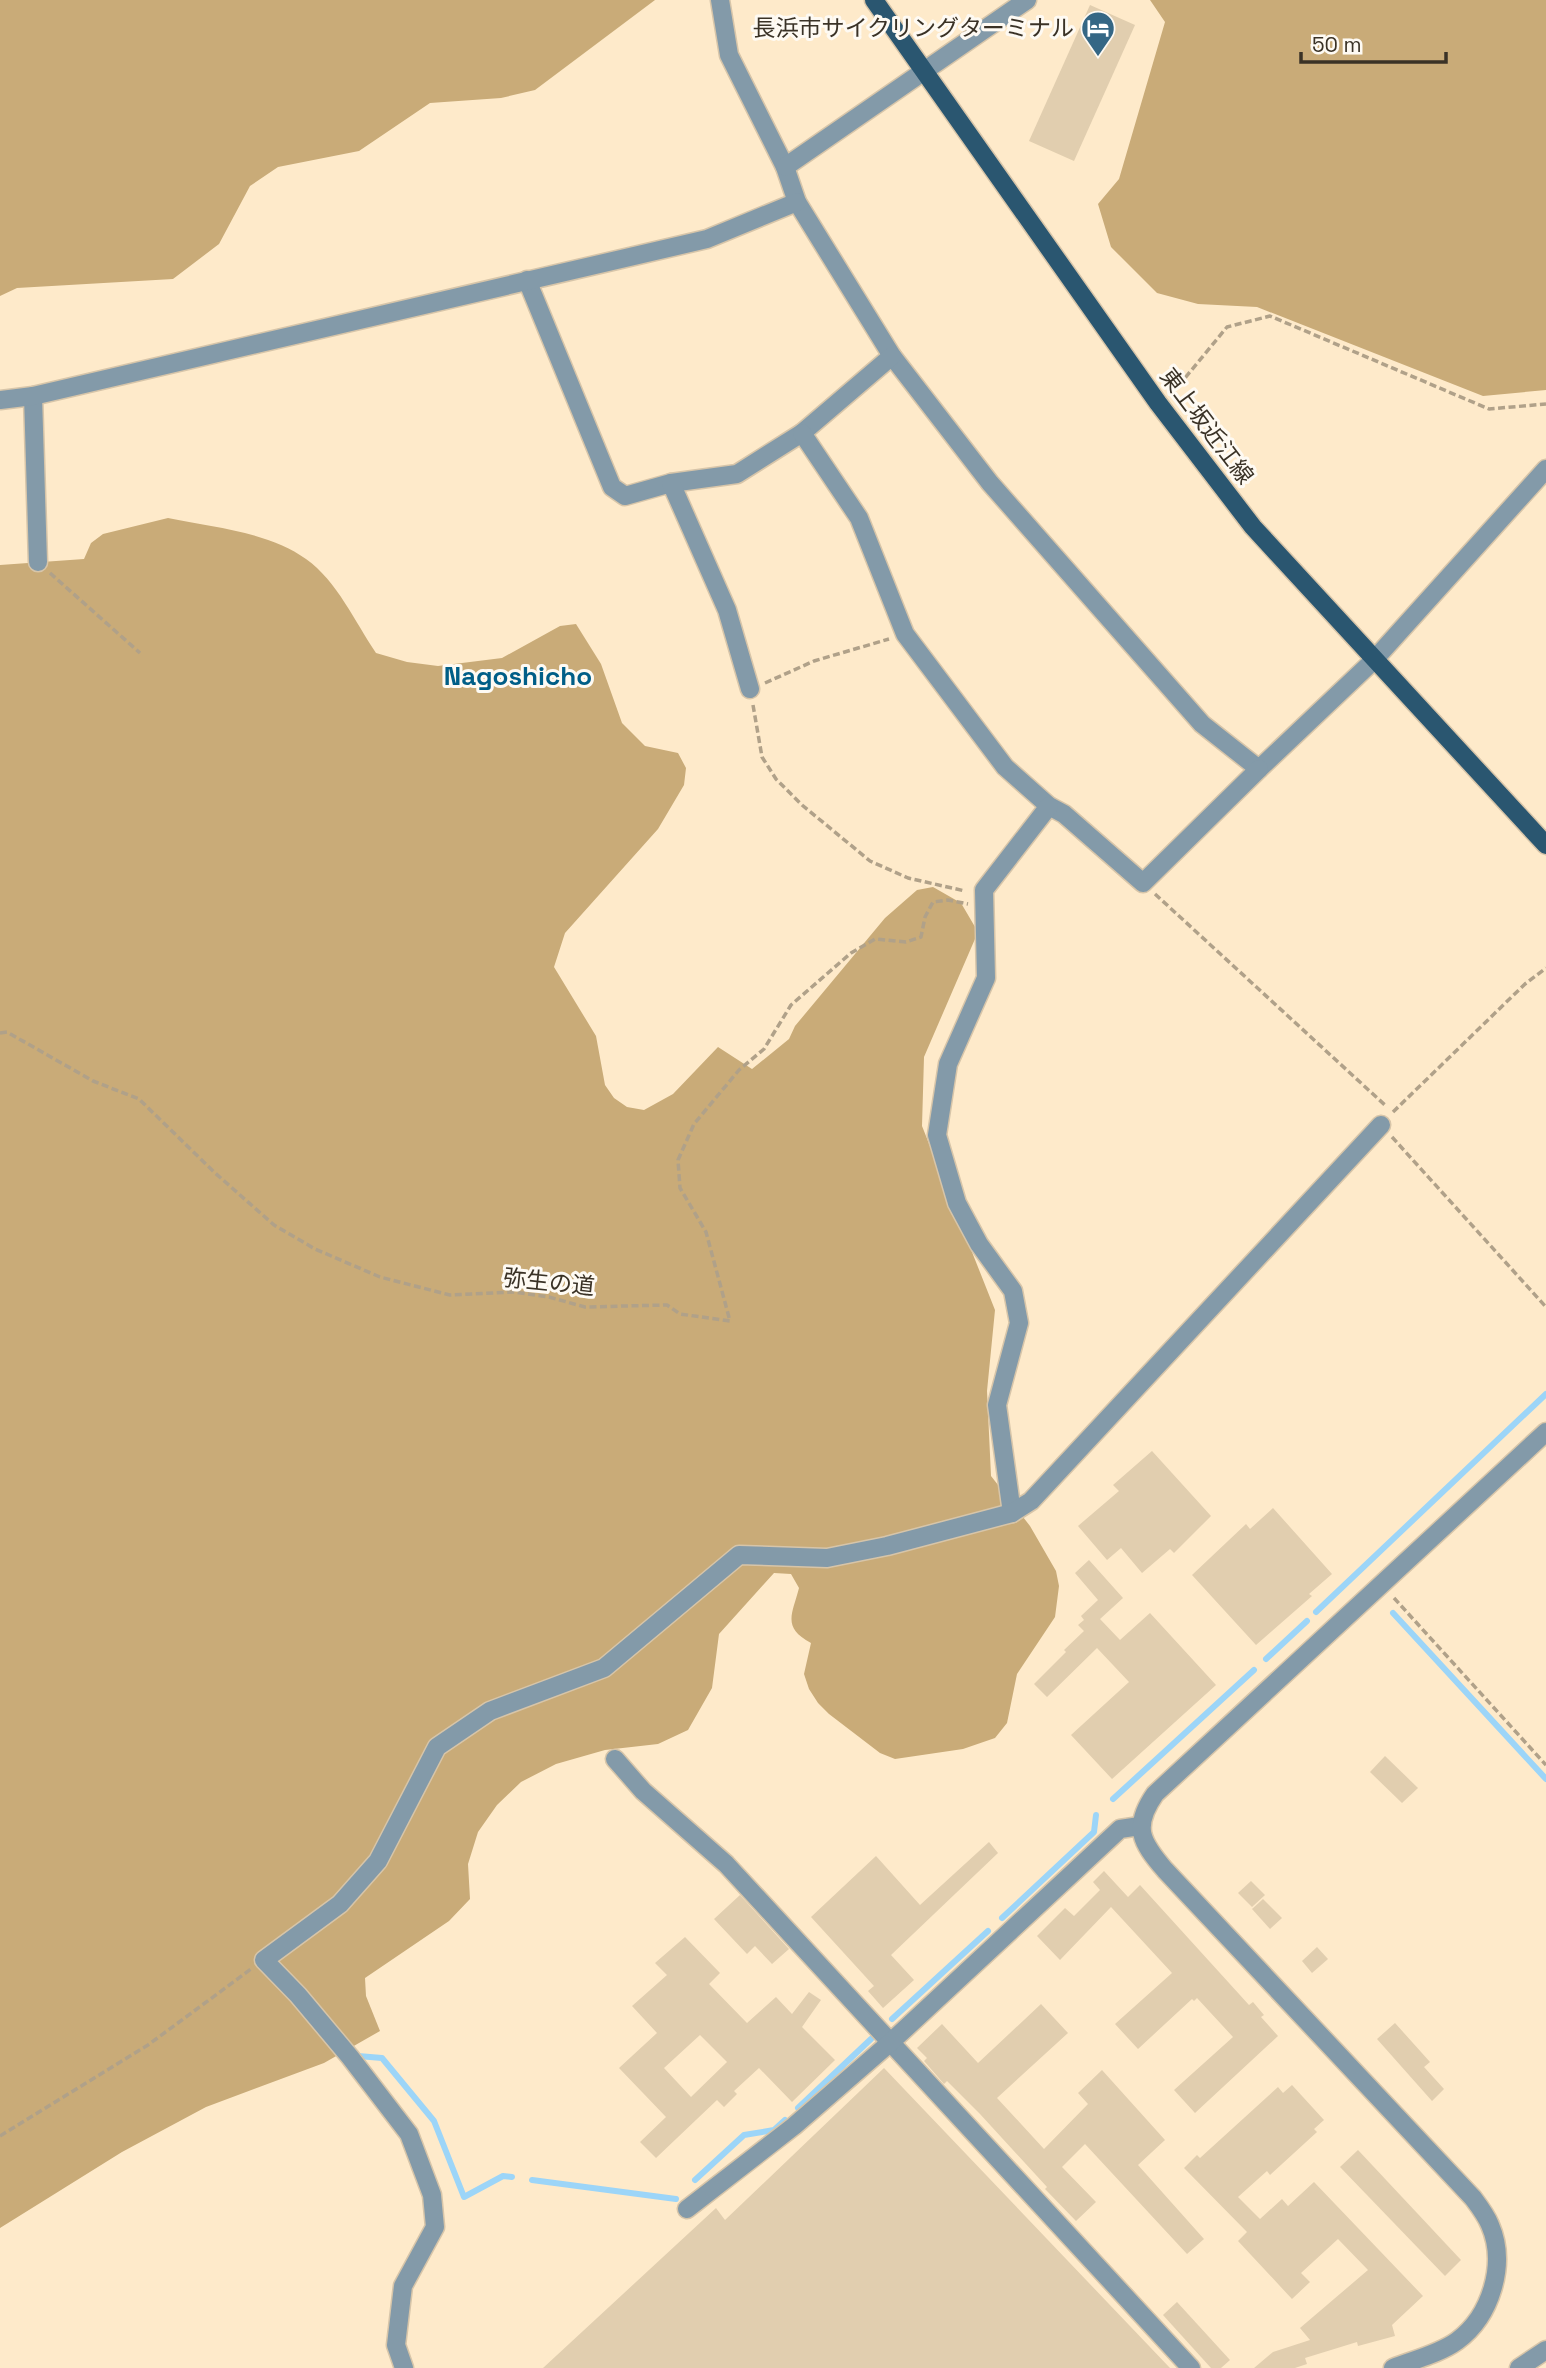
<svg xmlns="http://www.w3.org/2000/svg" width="1546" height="2368" font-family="'Space Grotesk','Noto Sans JP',sans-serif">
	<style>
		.forest { fill: #c9ab78 }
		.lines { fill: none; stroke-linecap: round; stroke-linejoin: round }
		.stream { stroke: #9cd5f8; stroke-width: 6 }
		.building { fill: #e1ceaf; fill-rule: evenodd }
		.minor-casing { stroke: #d7c5a9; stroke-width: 21 }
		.major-casing { stroke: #d7c5a9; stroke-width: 21 }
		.path { stroke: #b0a189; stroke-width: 3.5; stroke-dasharray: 7 3.5; stroke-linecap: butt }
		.minor { stroke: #839aa9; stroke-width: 18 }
		.major { stroke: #2a5670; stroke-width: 18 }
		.labels { text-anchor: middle; stroke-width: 6; stroke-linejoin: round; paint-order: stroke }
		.poi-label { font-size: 23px; fill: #3a3226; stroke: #fefaf3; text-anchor: end }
		.street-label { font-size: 23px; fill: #3a3226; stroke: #fefaf3 }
		.quarter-label { font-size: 26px; font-weight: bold; fill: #005e87; stroke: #fefaf3 }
	</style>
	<rect width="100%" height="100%" fill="#feeaca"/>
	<!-- forest -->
	<g class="forest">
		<path d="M0 0H655L535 90 501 98 430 103 359 151 278 167 250 186 219 244 173 279 17 288 0 296Z"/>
		<path d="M1150 0H1546V390L1483 396 1257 307 1198 304 1157 293 1111 247 1098 204 1119 179 1165 22Z"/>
		<path d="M168 518C212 527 269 532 306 559 337 581 355 622 376 653L407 662 438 666 502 658 560 626 576 624 601 664 622 723 645 746 678 753 686 768 684 785 658 829 565 933 554 967 596 1036 605 1085 614 1098 627 1107 644 1110 673 1094 718 1047 752 1069 789 1039 795 1026 885 918 917 890 933 887 961 903 978 932 924 1057 922 1126 995 1310 987 1391 991 1476 1030 1526 1056 1571 1059 1586 1055 1617 1017 1674 1007 1723 995 1738 963 1749 895 1759 880 1753 829 1714 818 1703 809 1689 804 1674 811 1643C782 1627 792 1615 799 1588L791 1574 774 1573 719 1634 712 1688 688 1730 658 1744 605 1750 556 1764 521 1782 497 1805 478 1832 468 1864 470 1899 449 1921 365 1978 366 1996 380 2031 324 2063 206 2107 122 2152 0 2228V565L84 559 91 543 103 534Z"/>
	</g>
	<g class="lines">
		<!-- stream -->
		<g class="stream">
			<path d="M1316 1612 1546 1394"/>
			<path d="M1393 1613 1546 1779"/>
			<path d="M1266 1659 1307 1621"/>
			<path d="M1113 1799 1254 1670"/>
			<path d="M1002 1918 1094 1832 1096 1815"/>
			<path d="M892 2019 988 1931"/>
			<path d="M358 2056 382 2058 434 2121 464 2197 503 2176 512 2177"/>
			<path d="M798 2108 871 2039"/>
			<path d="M532 2180 676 2199"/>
			<path d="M695 2180 744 2135 774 2130 785 2120"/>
		</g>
	</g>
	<!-- building -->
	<g class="building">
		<path d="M1090 5 1135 25 1074 161 1029 141Z"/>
		<path d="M1152 1451 1211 1516 1174 1553 1170 1549 1142 1573 1121 1548 1107 1560 1078 1526 1119 1491 1113 1485Z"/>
		<path d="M1273 1508 1332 1574 1309 1594 1312 1596 1256 1645 1192 1575 1246 1524 1250 1529Z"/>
		<path d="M1089 1560 1123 1598 1100 1619 1120 1640 1150 1613 1216 1685 1112 1779 1071 1735 1129 1682 1097 1648 1047 1697 1034 1684 1066 1652 1064 1650 1084 1631 1078 1625 1084 1620 1081 1616 1098 1600 1075 1573Z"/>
		<path d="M1385 1756 1418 1788 1402 1803 1370 1772Z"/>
		<path d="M989 1842 998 1853 891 1955 914 1980 883 2008 868 1991 874 1986 811 1917 876 1856 920 1905Z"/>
		<path d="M1104 1871 1128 1897 1140 1885 1249 2005 1253 2002 1264 2015 1261 2017 1278 2036 1195 2113 1174 2090 1233 2037 1197 1998 1194 2001 1192 1999 1138 2049 1115 2024 1172 1973 1111 1907 1060 1960 1037 1936 1065 1908 1074 1916 1100 1890 1093 1882Z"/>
		<path d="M1251 1881 1265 1895 1252 1907 1238 1893Z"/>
		<path d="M740 1895 789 1949 772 1964 755 1946 747 1954 714 1919Z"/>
		<path d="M1263 1899 1282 1918 1270 1929 1252 1909Z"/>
		<path d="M685 1937 720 1973 709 1984 747 2023 776 1997 792 2014 809 1992 821 2000 802 2027 835 2060 792 2102 759 2068 734 2091 737 2094 724 2107 717 2100 656 2158 640 2142 666 2117 619 2068 657 2033 632 2006 667 1975 655 1963ZM700 2035 727 2062 691 2097 664 2068Z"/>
		<path d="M1317 1947 1328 1959 1312 1973 1302 1961Z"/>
		<path d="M1041 2004 1068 2033 997 2098 1044 2149 1088 2104 1078 2093 1102 2070 1165 2140 1138 2165 1204 2239 1187 2254 1085 2144 1062 2167 1096 2202 1076 2221 1045 2189 1047 2187 980 2114 947 2081 944 2084 924 2061 927 2058 917 2048 942 2024 978 2063Z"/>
		<path d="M1395 2023 1430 2062 1424 2067 1444 2089 1432 2101 1377 2039Z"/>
		<path d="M884 2068 1170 2368H543L716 2208 725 2220Z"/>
		<path d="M1292 2085 1324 2120 1314 2129 1317 2132 1270 2175 1267 2171 1238 2197 1260 2219 1282 2199 1288 2206 1314 2182 1423 2296 1392 2325 1395 2336 1358 2346 1357 2342 1305 2358 1307 2364 1295 2368H1254L1273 2352 1310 2340 1300 2328 1368 2270 1338 2239 1301 2273 1310 2282 1292 2299 1238 2241 1247 2232 1184 2168 1197 2155 1200 2158 1278 2087 1283 2093Z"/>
		<path d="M1358 2150 1461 2260 1445 2276 1340 2167Z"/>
		<path d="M1177 2302 1230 2360 1221 2368H1211L1163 2315Z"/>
	</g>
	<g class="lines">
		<!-- minor casing -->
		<g class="minor-casing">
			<g id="minor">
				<path d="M720 0 729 55 785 167 797 202 892 356 990 483 1202 724 1259 769 1374 660 1546 469"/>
				<path d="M785 167 1027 0"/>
				<path d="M527 280 612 487 625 496 671 483 737 474 802 433 892 356"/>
				<path d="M33 396 38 562"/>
				<path d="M0 400 33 396 707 239 797 202"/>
				<path d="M802 433 859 518 905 634 1005 767 1049 806 1064 814 1143 883 1259 769"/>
				<path d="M671 483 727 610 750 689"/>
				<path d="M1012 1513 997 1405 1019 1323 1013 1291 979 1244 957 1203 937 1135 948 1064 986 978 984 890 1049 806"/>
				<path d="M615 1759 643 1791 726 1864 1191 2368"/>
				<path d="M687 2209 794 2126 892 2041 1120 1829 1140 1826"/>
				<path d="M404 2368 396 2345 403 2286 435 2227 432 2195 409 2134 350 2057 298 1995 264 1960 340 1904 378 1861 437 1747 490 1711 604 1668 739 1555 827 1558 887 1546 1012 1513 1031 1501 1381 1125"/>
				<path d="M1393 2368C1413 2360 1439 2354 1457 2341 1491 2316 1507 2264 1490 2225 1486 2215 1479 2206 1473 2198L1165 1870C1141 1842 1132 1827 1155 1794L1546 1432"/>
				<path d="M1519 2368 1546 2350"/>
			</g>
		</g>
		<!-- major casing -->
		<g class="major-casing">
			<path id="major" d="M874 0 1158 403 1253 527 1546 845"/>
		</g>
		<!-- path -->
		<g class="path">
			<path d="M1170 392 1185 378 1227 327 1270 316 1489 409 1546 404"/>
			<path d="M50 573 140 653"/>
			<path d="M765 683 814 661 889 639"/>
			<path d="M753 705 762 757 776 779 802 805 870 861 908 878 965 891"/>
			<path d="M1155 894 1386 1106"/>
			<path d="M0 1033 7 1032 93 1081 139 1099 214 1172 274 1225 315 1249 380 1277 450 1295 514 1292 549 1297 585 1307 667 1305 680 1314 730 1321 706 1232 680 1188 678 1160 694 1124 739 1070 764 1049 791 1005 851 953 875 939 906 942 921 937 925 917 933 902 948 900 968 904"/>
			<path d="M1393 1112 1525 984 1546 968"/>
			<path d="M1392 1137 1546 1307"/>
			<path d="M1394 1598 1546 1765"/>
			<path d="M0 2136 148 2045 251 1969"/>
		</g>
		<!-- minor -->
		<use href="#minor" class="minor"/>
		<!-- major -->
		<use href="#major" class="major"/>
	</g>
	<!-- icons -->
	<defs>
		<g id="hotel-pin" transform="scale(1.75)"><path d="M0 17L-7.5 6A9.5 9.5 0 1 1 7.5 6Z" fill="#356785" stroke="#fefaf3"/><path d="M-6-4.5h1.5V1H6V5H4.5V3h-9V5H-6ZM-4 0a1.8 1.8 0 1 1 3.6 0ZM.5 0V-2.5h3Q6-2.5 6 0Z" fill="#fff"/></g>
	</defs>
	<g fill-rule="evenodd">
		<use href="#hotel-pin" x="1098" y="28"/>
	</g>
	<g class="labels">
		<!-- poi labels -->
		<g class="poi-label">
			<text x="1074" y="36">長浜市サイクリングターミナル</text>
		</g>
		<!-- street labels -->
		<g class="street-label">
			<text transform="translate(1207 426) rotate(53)" y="8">東上坂近江線</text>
			<text transform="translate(549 1282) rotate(6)" y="8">弥生の道</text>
		</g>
		<!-- quarter labels -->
		<g class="quarter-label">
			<text x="518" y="685">Nagoshicho</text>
		</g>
	</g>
	<!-- scale -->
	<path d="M1301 52v10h145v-10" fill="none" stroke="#3a3226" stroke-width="3.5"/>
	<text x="1312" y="52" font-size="21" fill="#3a3226" stroke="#fefaf3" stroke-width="5" paint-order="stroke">50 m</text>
</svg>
